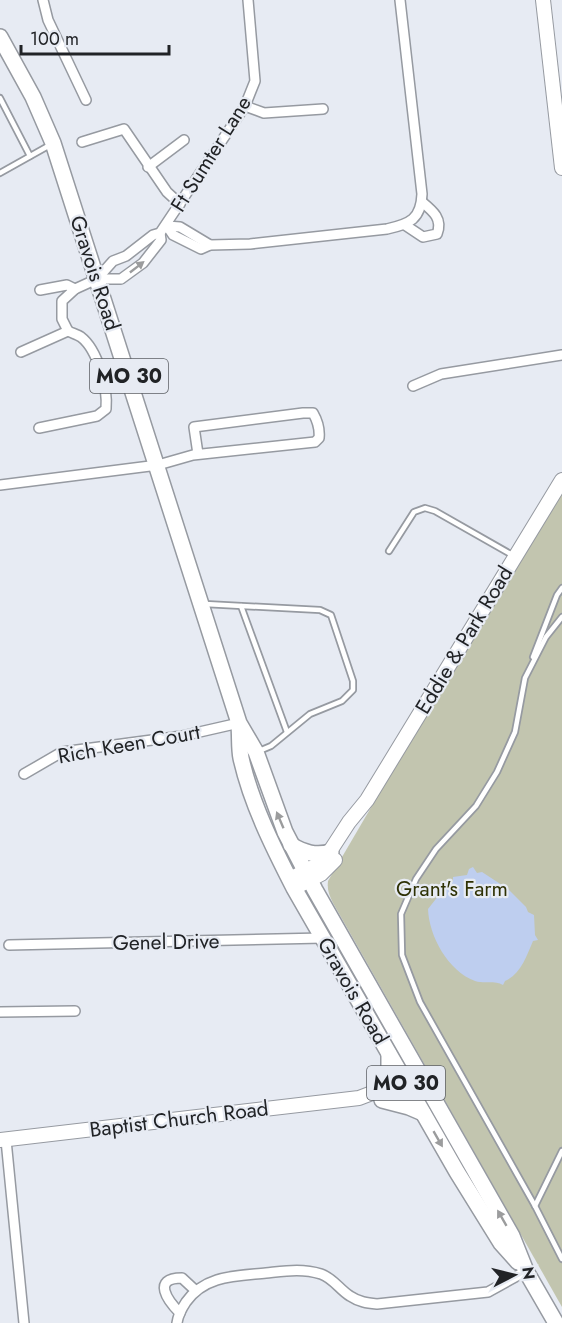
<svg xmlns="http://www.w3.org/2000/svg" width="562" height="1323" font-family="Jost,sans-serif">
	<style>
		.green { fill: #c2c5af }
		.water { fill: #beceef }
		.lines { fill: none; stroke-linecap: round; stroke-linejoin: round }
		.lane-casing { stroke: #969aa1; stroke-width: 8 }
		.street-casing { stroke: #969aa1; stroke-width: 12 }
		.secondary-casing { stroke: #969aa1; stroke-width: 16 }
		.primary-casing { stroke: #969aa1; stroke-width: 18 }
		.lane { stroke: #fff; stroke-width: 4.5 }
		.street { stroke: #fff; stroke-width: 9 }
		.secondary { stroke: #fff; stroke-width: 14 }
		.primary { stroke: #fff; stroke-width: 15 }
		.oneway { fill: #9b9c9d }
		.labels { text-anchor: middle; stroke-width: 4.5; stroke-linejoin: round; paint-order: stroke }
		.shield { fill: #e7ebf3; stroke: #5c5f64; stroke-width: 1.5 }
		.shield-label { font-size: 20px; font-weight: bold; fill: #212326 }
		.street-label { font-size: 21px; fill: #212326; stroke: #e7ebf3 }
		.park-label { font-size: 21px; fill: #2e3104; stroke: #e7ebf3 }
	</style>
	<rect width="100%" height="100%" fill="#e7ebf3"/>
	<!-- green -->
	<path class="green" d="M562 489V1307L333 903C329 895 327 890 328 881L445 681Z"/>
	<!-- water -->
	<path class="water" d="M473 867 477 873 482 872 508 889 526 907 528 912 534 915 535 935 538 940 533 941C526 957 521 974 505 981L503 985C495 980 484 984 475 981 448 971 429 936 428 909L439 895 438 892H442L453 881V877L467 875 469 869Z"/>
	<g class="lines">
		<!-- lane casing -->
		<g class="lane-casing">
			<g id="lane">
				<path d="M0 98 30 156"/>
				<path d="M0 173 50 145"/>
				<path d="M389 551 414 512 425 508 435 511 514 556"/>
				<path d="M205 604 320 610 331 615 353 681V690L342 701 310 714 271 746 259 751"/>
				<path d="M241 606 287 732"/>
				<path d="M562 617 546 637 525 678 515 732 497 772 476 806 436 849 416 879 401 914 402 955 420 1002 535 1206 562 1259"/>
				<path d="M533 657 557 595 562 588"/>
				<path d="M535 1206 562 1151"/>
			</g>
		</g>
		<!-- street casing -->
		<g class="street-casing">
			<g id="street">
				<path d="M43 0 48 20 86 100"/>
				<path d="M245 106 264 113 323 109"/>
				<path d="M82 142 124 129 167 192 180 204"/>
				<path d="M148 167 184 140"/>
				<path d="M405 225 423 237 437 234C443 219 433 211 422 202"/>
				<path d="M167 226 173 235 201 249 210 245 250 244 387 229C410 224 421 219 422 194L400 0"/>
				<path d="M167 226 180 227 210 245"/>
				<path d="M97 279H121L143 263 161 240 160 233"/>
				<path d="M40 290 67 285 75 289"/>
				<path d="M21 352 68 331 62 319V301L75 289 97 279 113 261 126 256 153 235 160 233 245 106 255 81 248 0"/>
				<path d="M413 386 441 374 562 355"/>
				<path d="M39 428 97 416 106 409C108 389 98 350 81 337 78 335 72 333 68 331"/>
				<path d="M0 485 158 465 193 455 315 442 319 438C320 429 317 420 313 413H303L194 427 198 454"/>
				<path d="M24 774 62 752 182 736 239 723"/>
				<path d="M9 945 323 938"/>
				<path d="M0 1012 75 1011"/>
				<path d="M6 1140 24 1323"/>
				<path d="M180 1313C168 1301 151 1278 182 1278L196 1291"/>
				<path d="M177 1323C178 1315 182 1308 186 1302 205 1275 236 1276 266 1273 285 1271 302 1268 321 1274 333 1278 340 1290 350 1296 359 1302 367 1303 377 1304L488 1292 526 1271"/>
			</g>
		</g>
		<!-- secondary casing -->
		<g class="secondary-casing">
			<g id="secondary">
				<path d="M543 0 562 168"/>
				<path d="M290 879 323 862 349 822 367 800 562 480"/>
				<path d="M300 885 321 874 335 860"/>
				<path d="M0 1140 359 1098 414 1077"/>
			</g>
		</g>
		<!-- primary casing -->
		<g class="primary-casing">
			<g id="primary">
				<path d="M0 37 33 97 53 143 239 723 256 752 285 832 315 890 512 1236 526 1271 556 1323"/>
				<path d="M239 726C240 736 239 748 241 758 251 803 273 847 294 888L457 1172 501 1243 518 1262"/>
				<path d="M291 845C304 853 316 856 331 852"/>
				<path d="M380 1090 389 1072V1054"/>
				<path d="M382 1100 409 1107 423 1113"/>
			</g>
		</g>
		<!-- lane -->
		<use href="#lane" class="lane"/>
		<!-- street -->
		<use href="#street" class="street"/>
		<!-- secondary -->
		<use href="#secondary" class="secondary"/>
		<!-- primary -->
		<use href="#primary" class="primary"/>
	</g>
	<!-- one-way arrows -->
	<defs><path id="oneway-solid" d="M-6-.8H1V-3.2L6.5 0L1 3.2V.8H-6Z" transform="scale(1.5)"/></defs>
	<g class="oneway">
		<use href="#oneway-solid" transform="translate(137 267) rotate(-38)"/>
		<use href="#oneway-solid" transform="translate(280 820) rotate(-113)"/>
		<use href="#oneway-solid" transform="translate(438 1139) rotate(60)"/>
		<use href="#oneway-solid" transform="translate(502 1218) rotate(-120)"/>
	</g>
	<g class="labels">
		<!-- shield labels -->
		<g class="shield">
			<rect x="90" y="359" width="78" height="34" rx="4.5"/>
			<rect x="367" y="1066" width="78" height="34" rx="4.5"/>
		</g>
		<g class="shield-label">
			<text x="129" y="383">MO 30</text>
			<text x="406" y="1090">MO 30</text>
		</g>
		<!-- street labels -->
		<g class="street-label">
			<text transform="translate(211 154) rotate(-58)" y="7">Ft Sumter Lane</text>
			<text transform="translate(95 273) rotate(72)" y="7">Gravois Road</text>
			<text transform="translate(464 640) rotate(-59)" y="7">Eddie &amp; Park Road</text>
			<text transform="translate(129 744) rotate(-10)" y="7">Rich Keen Court</text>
			<text transform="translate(166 942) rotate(-1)" y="7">Genel Drive</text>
			<text transform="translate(353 991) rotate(60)" y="7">Gravois Road</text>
			<text transform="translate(179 1119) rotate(-7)" y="7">Baptist Church Road</text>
		</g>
		<!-- park labels -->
		<g class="park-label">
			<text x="452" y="896">Grant's Farm</text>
		</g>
	</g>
	<!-- north arrow -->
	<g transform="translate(514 1275) rotate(83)" stroke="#e7ebf3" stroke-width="4.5" paint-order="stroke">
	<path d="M0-4.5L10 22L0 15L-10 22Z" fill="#212326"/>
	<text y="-9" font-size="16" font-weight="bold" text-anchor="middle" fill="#212326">N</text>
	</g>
	<!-- scale -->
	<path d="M21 45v9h148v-9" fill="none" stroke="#212326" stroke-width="3"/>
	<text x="30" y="45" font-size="18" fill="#212326" stroke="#e7ebf3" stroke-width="4.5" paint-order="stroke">100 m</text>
</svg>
